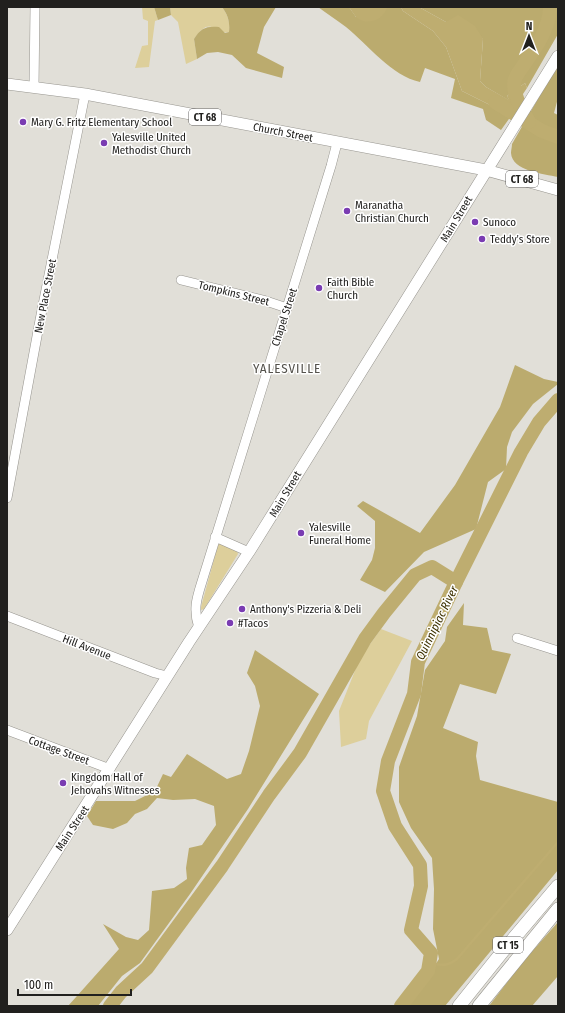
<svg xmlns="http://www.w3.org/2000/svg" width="565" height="1013" font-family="'Fira Sans Condensed',sans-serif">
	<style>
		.green { fill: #ddcf9b }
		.forest { fill: #bbab6e }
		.water { fill: #bead70 }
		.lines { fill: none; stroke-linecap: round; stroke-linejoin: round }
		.stream { stroke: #bead70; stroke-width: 2.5 }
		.river { stroke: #bead70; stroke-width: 14 }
		.minor-casing { stroke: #97958f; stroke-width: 10 }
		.major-casing { stroke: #97958f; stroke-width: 12 }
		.highway-casing { stroke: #97958f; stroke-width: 14 }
		.minor { stroke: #fff; stroke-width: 9 }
		.major { stroke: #fff; stroke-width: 11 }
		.highway { stroke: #fff; stroke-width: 13 }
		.poi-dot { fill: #7a3cb2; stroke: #fff; stroke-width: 1.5 }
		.labels { text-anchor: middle; stroke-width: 3; stroke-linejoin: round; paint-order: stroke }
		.shield { fill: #fff; stroke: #646362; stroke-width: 1 }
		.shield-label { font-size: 10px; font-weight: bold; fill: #21201e }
		.poi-label { font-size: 11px; fill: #21201e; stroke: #fff; text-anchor: start }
		.street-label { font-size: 11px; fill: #21201e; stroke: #fff }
		.water-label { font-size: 12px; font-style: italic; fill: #3d3100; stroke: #fff }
		.quarter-label { font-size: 13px; letter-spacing: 1px; fill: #54524c; stroke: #fff }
	</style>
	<rect width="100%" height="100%" fill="#e1dfd8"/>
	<!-- green -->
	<g class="green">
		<path d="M142 7H154L158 20 155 21 149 67 135 68 142 46 148 45V21L143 19Z"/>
		<path d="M170 7H222C228 15 230 22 229 32 213 36 212 13 194 39L197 59 186 64 178 22 171 15Z"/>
		<path d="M220 543 237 551 238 554 204 609 201 610V607L218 545Z"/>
		<path d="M381 629 412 641 369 721 366 739 341 747 339 711 360 658Z"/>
	</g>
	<!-- forest -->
	<g class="forest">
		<path d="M154 7H170L171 15 158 20Z"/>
		<path d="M222 7H276L264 27 257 53 284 67 282 78 246 68 232 55 218 52 207 53 197 59 194 39C201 28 206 26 219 27L225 33 229 32C230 22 228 15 222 7Z"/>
		<path d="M318 7H349L356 17 387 7H401L403 11 433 31 446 47 462 91 498 109 511 116 501 130 486 120 483 109 451 98 455 79 425 68 420 82C392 76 368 45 346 27 337 20 327 14 318 7Z"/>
		<path d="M419 7H558V34L527 88 525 83 507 96 510 101 486 87 480 81 483 39 446 22Z"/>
		<path d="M558 64V98L554 113 558 115V177C544 174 512 171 511 153 511 150 512 147 512 144Z"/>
		<path d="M515 365 544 379 558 382V384L533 404 512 432 507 447 506 469 488 482 476 529 424 552 385 592 360 580 372 560 375 548V521L357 506 363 501 420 533 455 485 500 407Z"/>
		<path d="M464 603 463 625 487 628 492 650 511 654 496 694 460 684 443 728 478 742 476 756 480 780 558 802V870L445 1006H408L439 959 433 929 434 889 432 858 411 828 399 802V767L417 716 425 670 445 641 447 627Z"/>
		<path d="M255 650 319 694 248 809 190 894 140 963 122 976 98 1006H68L119 949 103 924 126 937 138 940 149 930 152 891 174 888 187 879 186 868 189 848 202 845 216 825 214 806 195 799 173 800 157 798 147 809 135 814 127 823 113 829 93 825 87 816 96 801H135L155 791 163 774 171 777 187 754 227 779 241 774 249 751 260 706 255 686 247 673Z"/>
		<path d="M558 922V976L532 1006H489L521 964Z"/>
	</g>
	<!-- water -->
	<g class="water">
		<path d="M349 7H387C384 20 368 26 357 18 354 15 351 10 349 7Z"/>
		<path d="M401 7H419L446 22 458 15 475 26 483 39 480 81 486 87 509 100 507 96 525 83 527 88 509 115 498 109 462 91 446 47 433 31 403 11Z"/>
	</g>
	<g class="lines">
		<!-- stream -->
		<path class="stream" d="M430 963C441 965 447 967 457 959L558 842"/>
		<!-- river -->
		<g class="river">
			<path d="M495 102 542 131 558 137"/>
			<path d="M529 122C523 110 514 98 514 84 514 76 523 67 527 60 538 45 550 26 550 7"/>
			<path d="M110 1006 121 992 147 968 222 866 269 795 300 753 365 639 384 613 415 575 432 567 456 582"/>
			<path d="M401 1006 428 971 431 953 411 930 421 886 420 865 395 826 383 791 388 761 414 694 418 662 456 582 521 452 539 422 558 400"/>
		</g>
		<!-- minor casing -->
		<g class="minor-casing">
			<g id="minor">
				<path d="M34 87 35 7"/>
				<path d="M181 280 263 300 287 308"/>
				<path d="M7 498 40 320 85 94"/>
				<path d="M215 537 249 552"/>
				<path d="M7 616 155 673 167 676"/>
				<path d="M199 628C192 607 198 595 204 575L331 166 337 143"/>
				<path d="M517 638 558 651"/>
				<path d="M7 730 110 769"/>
			</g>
		</g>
		<!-- major casing -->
		<g class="major-casing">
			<g id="major">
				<path d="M7 84 85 94 486 170 558 190"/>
				<path d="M7 930 189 642 249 552 558 56"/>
			</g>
		</g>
		<!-- highway casing -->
		<g class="highway-casing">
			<g id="highway">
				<path d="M459 1006 503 951 558 886"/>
				<path d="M479 1006 558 909"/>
			</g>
		</g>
		<!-- minor -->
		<use href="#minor" class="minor"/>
		<!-- major -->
		<use href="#major" class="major"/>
		<!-- highway -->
		<use href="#highway" class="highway"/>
	</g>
	<!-- markers -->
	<g class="poi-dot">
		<circle cx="23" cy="122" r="4"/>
		<circle cx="104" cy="143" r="4"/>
		<circle cx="347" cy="211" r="4"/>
		<circle cx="475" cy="222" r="4"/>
		<circle cx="482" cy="239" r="4"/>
		<circle cx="319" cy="288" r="4"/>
		<circle cx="301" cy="533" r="4"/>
		<circle cx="242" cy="609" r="4"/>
		<circle cx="230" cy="623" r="4"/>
		<circle cx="63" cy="783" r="4"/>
	</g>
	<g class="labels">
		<!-- shield labels -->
		<g class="shield">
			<rect x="189" y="109" width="32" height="16" rx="3"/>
			<rect x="506" y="171" width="32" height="16" rx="3"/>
			<rect x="493" y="937" width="30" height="16" rx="3"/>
		</g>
		<g class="shield-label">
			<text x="205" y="121">CT 68</text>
			<text x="522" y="183">CT 68</text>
			<text x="508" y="949">CT 15</text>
		</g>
		<!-- poi labels -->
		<g class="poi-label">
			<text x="31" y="126">Mary G. Fritz Elementary School</text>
			<text x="112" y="141">Yalesville United<tspan x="112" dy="13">Methodist Church</tspan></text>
			<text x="355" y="209">Maranatha<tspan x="355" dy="13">Christian Church</tspan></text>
			<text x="483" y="226">Sunoco</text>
			<text x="490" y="243">Teddy’s Store</text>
			<text x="327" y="286">Faith Bible<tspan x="327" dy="13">Church</tspan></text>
			<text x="309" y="531">Yalesville<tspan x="309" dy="13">Funeral Home</tspan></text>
			<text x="250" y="613">Anthony's Pizzeria &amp; Deli</text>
			<text x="238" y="627">#Tacos</text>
			<text x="71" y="781">Kingdom Hall of<tspan x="71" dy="13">Jehovahs Witnesses</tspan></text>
		</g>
		<!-- street labels -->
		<g class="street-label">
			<text transform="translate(283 132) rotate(11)" y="4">Church Street</text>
			<text transform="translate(456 219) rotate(-59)" y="4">Main Street</text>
			<text transform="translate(234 293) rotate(14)" y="4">Tompkins Street</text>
			<text transform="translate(45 296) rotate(-79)" y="4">New Place Street</text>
			<text transform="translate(284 317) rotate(-72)" y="4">Chapel Street</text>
			<text transform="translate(285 494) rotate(-59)" y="4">Main Street</text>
			<text transform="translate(87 647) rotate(21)" y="4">Hill Avenue</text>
			<text transform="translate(59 750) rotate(20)" y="4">Cottage Street</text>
			<text transform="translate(72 828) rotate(-57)" y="4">Main Street</text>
		</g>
		<!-- water labels -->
		<g class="water-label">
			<text transform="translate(437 623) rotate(-64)" y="4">Quinnipiac River</text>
		</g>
		<!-- quarter labels -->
		<g class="quarter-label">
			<text x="287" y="373">YALESVILLE</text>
		</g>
	</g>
	<!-- border -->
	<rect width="565" height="1013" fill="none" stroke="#21201e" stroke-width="16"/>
	<!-- north arrow -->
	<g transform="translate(529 36)" stroke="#ffffff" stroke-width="3" paint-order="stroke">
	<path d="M0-3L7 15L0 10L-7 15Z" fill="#21201e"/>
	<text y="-6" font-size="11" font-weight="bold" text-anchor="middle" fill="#21201e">N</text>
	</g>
	<!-- scale -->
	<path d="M18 989v6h113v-6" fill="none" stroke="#21201e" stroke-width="2"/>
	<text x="24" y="989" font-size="12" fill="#21201e" stroke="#ffffff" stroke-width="3" paint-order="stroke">100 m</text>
</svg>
